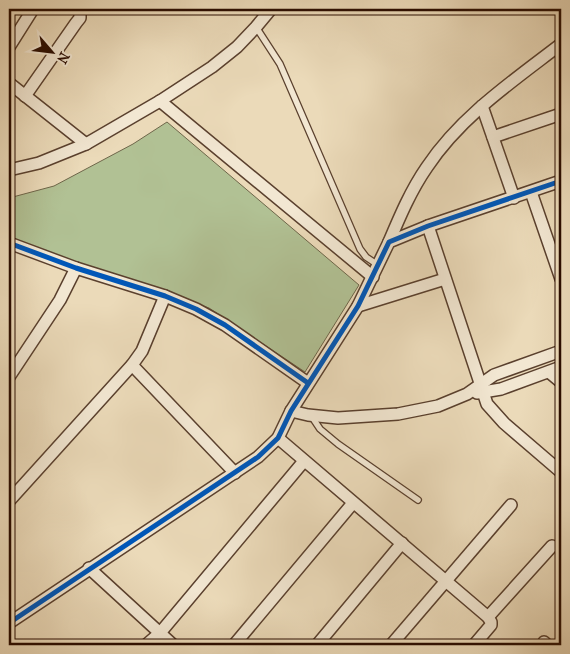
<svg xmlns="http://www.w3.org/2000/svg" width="570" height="654" font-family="'IM FELL French Canon',serif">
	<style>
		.green { fill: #b1c194; stroke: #6e664a }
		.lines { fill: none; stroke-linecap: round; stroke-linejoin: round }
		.lane-casing { stroke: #5a402e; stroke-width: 8 }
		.street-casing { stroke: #5a402e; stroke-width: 14 }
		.lane { stroke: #f2e7d2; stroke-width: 5.5 }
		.street { stroke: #f2e7d2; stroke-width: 11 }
		.cycleway-casing { stroke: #f2e7d2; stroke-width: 8 }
		.cycleway { stroke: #0057b8; stroke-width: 5 }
	</style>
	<rect width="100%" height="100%" fill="#ebdab9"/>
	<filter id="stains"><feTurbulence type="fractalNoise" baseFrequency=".004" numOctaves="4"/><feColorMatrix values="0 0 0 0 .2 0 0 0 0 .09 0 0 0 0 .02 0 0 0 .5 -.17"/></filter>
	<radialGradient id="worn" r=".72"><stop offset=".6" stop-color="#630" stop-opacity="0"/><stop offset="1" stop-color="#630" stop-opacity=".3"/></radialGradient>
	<!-- green -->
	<path class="green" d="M167 122 359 285 305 372 209 308 159 290 36 249 12 237 9 198 54 186 133 144Z"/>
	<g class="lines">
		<!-- lane casing -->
		<g class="lane-casing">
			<g id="lane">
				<path d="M256 27 280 64 360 249 366 257 378 265"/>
				<path d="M312 417 320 429 338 444 418 500"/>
			</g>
		</g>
		<!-- street casing -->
		<g class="street-casing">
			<g id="street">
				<path d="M9 47 33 9"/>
				<path d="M9 83 86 144"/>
				<path d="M25 96 76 23 80 18V12L78 9"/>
				<path d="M160 101 373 277"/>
				<path d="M482 106 514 198"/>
				<path d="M493 137 561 114"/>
				<path d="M9 170 39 163 86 144 160 101 212 67 237 47 256 27 271 9"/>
				<path d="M531 192 561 279"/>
				<path d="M428 226 487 404 504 423 561 472"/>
				<path d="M389 242C400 216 411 190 427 167 461 116 513 81 561 44"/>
				<path d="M9 243 76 268 165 296 196 309 225 325 308 383"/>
				<path d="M358 306 445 279"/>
				<path d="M132 365 235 473"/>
				<path d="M549 372 561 382"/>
				<path d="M9 377 60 300 76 268"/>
				<path d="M477 393 501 389 561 367"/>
				<path d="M291 411 308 415 338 418 398 414 438 406 467 394 494 375 561 351"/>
				<path d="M278 438 488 617 491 622V625L474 645"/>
				<path d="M9 501 132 365 142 351 165 296"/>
				<path d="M89 568 173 645"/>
				<path d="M488 617 552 546"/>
				<path d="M9 623 258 457 278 438 291 411 358 306 389 242 428 226 561 181"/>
				<path d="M544 642 547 645"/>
				<path d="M146 645 160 633 304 461"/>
				<path d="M234 645 353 503"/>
				<path d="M317 645 402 543"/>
				<path d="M391 645 511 505"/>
			</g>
		</g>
		<!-- lane -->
		<use href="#lane" class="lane"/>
		<!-- street -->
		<use href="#street" class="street"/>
		<!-- cycleway casing -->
		<g class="cycleway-casing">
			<g id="cycleway">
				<path d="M9 243 76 268 165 296 196 309 225 325 308 383"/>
				<path d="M9 623 258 457 278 438 291 411 358 306 389 242 428 226 561 181"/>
			</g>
		</g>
		<!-- cycleway -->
		<use href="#cycleway" class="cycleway"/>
	</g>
	<!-- margin -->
	<rect width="570" height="654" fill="none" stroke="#ebdab9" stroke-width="30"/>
	<rect x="10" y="10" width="550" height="634" fill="none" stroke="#2a0c00" stroke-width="2.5"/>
	<rect x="15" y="15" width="540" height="624" fill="none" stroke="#2a0c00"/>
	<!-- north arrow -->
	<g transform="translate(52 52) rotate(118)" stroke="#f2e7d2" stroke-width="4" paint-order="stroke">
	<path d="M0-4L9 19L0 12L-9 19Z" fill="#2a0c00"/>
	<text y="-8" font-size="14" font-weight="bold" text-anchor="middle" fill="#2a0c00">N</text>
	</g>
	<rect width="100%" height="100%" filter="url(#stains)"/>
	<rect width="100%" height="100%" fill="url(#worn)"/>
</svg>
